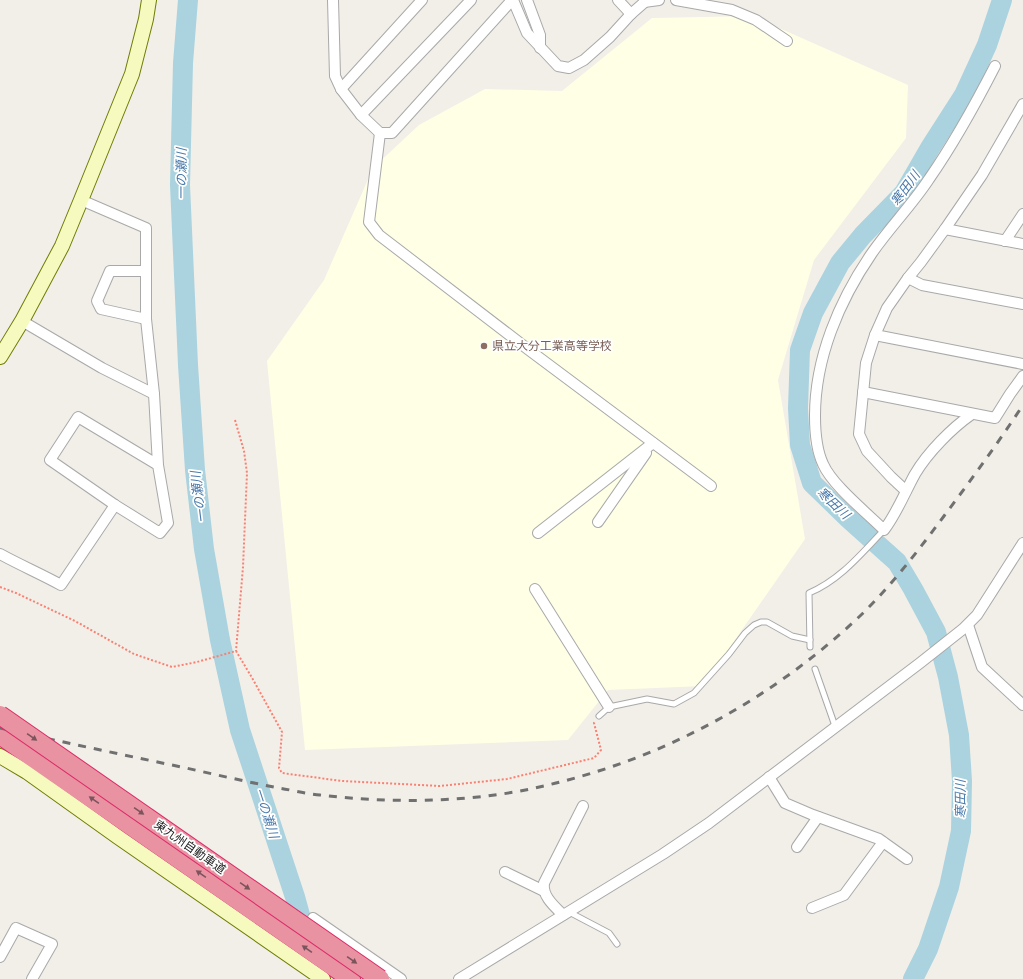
<svg xmlns="http://www.w3.org/2000/svg" width="1023" height="979" font-family="Rubik,'Noto Sans JP',sans-serif">
	<style>
		.education { fill: #ffffe5 }
		.lines { fill: none; stroke-linecap: round; stroke-linejoin: round }
		.river { stroke: #aad3df; stroke-width: 20 }
		.lane-casing { stroke: #a9a9a9; stroke-width: 7 }
		.street-casing { stroke: #a9a9a9; stroke-width: 12 }
		.secondary-casing { stroke: #707d05; stroke-width: 16 }
		.highway-casing { stroke: #dc2a67; stroke-width: 20 }
		.path { stroke: #fa8072; stroke-width: 2; stroke-dasharray: 2 2; stroke-linecap: butt }
		.lane { stroke: #fff; stroke-width: 5 }
		.street { stroke: #fff; stroke-width: 10 }
		.secondary { stroke: #f7fabf; stroke-width: 14 }
		.highway { stroke: #e892a2; stroke-width: 18 }
		.rail { stroke: #707070; stroke-width: 3; stroke-dasharray: 8 8; stroke-linecap: butt }
		.highway-bridge-casing { stroke: #dc2a67; stroke-width: 20; stroke-linecap: butt }
		.highway-bridge { stroke: #e892a2; stroke-width: 18 }
		.oneway { fill: #7b545c }
		.education-dot { fill: #8d6e63; stroke: #fff; stroke-width: 1.5 }
		.labels { text-anchor: middle; stroke-width: 3.5; stroke-linejoin: round; paint-order: stroke }
		.education-label { font-size: 12px; fill: #785e54; stroke: #fff; text-anchor: start }
		.street-label { font-size: 12px; fill: #222; stroke: #fff }
		.water-label { font-size: 13px; font-style: italic; fill: #4a7aab; stroke: #fff }
	</style>
	<rect width="100%" height="100%" fill="#f2efe9"/>
	<!-- education -->
	<path class="education" d="M752 16 908 85 906 138 814 260 778 380 805 539 703 686 608 690 568 740 305 750 267 361 324 280 373 168 419 125 485 89 562 91 652 18Z"/>
	<g class="lines">
		<!-- river -->
		<g class="river">
			<path d="M188 0 183 63 180 185 188 365 195 470 204 549 220 640 240 730 295 897 306 937"/>
			<path d="M913 979 928 949 949 887 961 831 962 781 959 735 948 677 936 632 913 589 897 562 849 519 812 483 800 445 798 408 800 350 813 313 840 263 863 235 904 193 930 148 964 95 987 45 1002 0"/>
		</g>
		<!-- lane casing -->
		<g class="lane-casing">
			<g id="lane">
				<path d="M810 647 809 593C840 580 861 554 884 530"/>
				<path d="M815 669 835 726"/>
				<path d="M599 716 609 707 647 699 674 704 694 693 729 654 745 633 754 625 761 622H767L792 636 810 640"/>
				<path d="M569 912 609 933 617 944"/>
			</g>
		</g>
		<!-- street casing -->
		<g class="street-casing">
			<g id="street">
				<path d="M333 0 335 76 341 89 361 115 380 133H392L512 0"/>
				<path d="M513 0 527 33 558 66 569 68 584 60 610 37 631 14 647 0"/>
				<path d="M527 0 540 35V48"/>
				<path d="M618 0 631 14"/>
				<path d="M676 0 732 10 756 20 787 41"/>
				<path d="M644 2 659 0"/>
				<path d="M341 89 422 0"/>
				<path d="M361 115 471 0"/>
				<path d="M380 133 369 222 379 235 529 350 711 486"/>
				<path d="M81 200 146 228V319L154 394 158 465 168 523 160 533 115 505 50 460 78 417 158 465"/>
				<path d="M945 229 1023 244"/>
				<path d="M1005 241 1023 214"/>
				<path d="M908 278 922 285 1023 304"/>
				<path d="M146 319 101 309 97 301 110 271H146"/>
				<path d="M22 321 102 368 154 394"/>
				<path d="M875 335 1023 364"/>
				<path d="M863 392 995 418 1010 394 1023 376"/>
				<path d="M972 414C952 428 928 452 915 474 905 492 897 513 884 530 867 513 832 485 823 464 816 449 815 433 815 416 815 358 839 301 872 253 890 227 912 205 929 179 954 143 975 105 995 66"/>
				<path d="M906 491 891 477 867 451 859 434 866 363 875 335 887 308 908 278 921 262 945 229 982 175 1023 104"/>
				<path d="M598 522 646 453"/>
				<path d="M538 533 653 443"/>
				<path d="M0 554C20 565 41 574 61 585L115 505"/>
				<path d="M535 589 609 707"/>
				<path d="M968 625 982 667 1023 705"/>
				<path d="M769 777 785 803 813 815 879 839 907 859"/>
				<path d="M797 847 818 817"/>
				<path d="M505 872 544 891"/>
				<path d="M812 908 844 895 883 842"/>
				<path d="M563 915C554 906 542 896 544 883L583 806"/>
				<path d="M313 918 401 979"/>
				<path d="M0 957 16 928 52 944 32 979"/>
				<path d="M459 979 663 854 709 823 920 663 963 629 977 615 1023 543"/>
			</g>
		</g>
		<!-- secondary casing -->
		<g class="secondary-casing">
			<g id="secondary">
				<path d="M0 357 22 321 62 246 81 200 132 74 146 19 149 0"/>
				<path d="M0 756 27 772 118 837 323 979"/>
			</g>
		</g>
		<!-- highway casing -->
		<g class="highway-casing">
			<path id="highway" d="M0 735 351 979"/>
		</g>
		<!-- path -->
		<g class="path">
			<path d="M235 420 244 451 247 473 243 567 236 651"/>
			<path d="M0 587 16 593 75 621 134 654 172 667 197 662 236 651 251 676 282 732 279 768 282 773 342 781 440 786 507 779 594 758 601 750 594 723 595 722"/>
		</g>
		<!-- lane -->
		<use href="#lane" class="lane"/>
		<!-- street -->
		<use href="#street" class="street"/>
		<!-- secondary -->
		<use href="#secondary" class="secondary"/>
		<!-- highway -->
		<use href="#highway" class="highway"/>
		<!-- rail -->
		<path class="rail" d="M0 728C62 742 124 755 186 768 217 775 248 782 279 788 292 790 306 794 320 795 397 804 480 803 556 783 670 755 774 697 860 616 891 586 918 551 944 516 971 480 998 443 1023 405"/>
		<!-- highway-bridge casing -->
		<g class="highway-bridge-casing">
			<path id="highway-bridge" d="M0 715 380 979"/>
		</g>
		<!-- highway-bridge -->
		<use href="#highway-bridge" class="highway-bridge"/>
	</g>
	<!-- one-way arrows -->
	<defs><path id="oneway-solid" d="M-6-.8H1V-3.2L6.5 0L1 3.2V.8H-6Z"/></defs>
	<g class="oneway">
		<use href="#oneway-solid" transform="translate(32 737) rotate(35)"/>
		<use href="#oneway-solid" transform="translate(94 800) rotate(-145)"/>
		<use href="#oneway-solid" transform="translate(139 811) rotate(35)"/>
		<use href="#oneway-solid" transform="translate(201 874) rotate(-145)"/>
		<use href="#oneway-solid" transform="translate(245 886) rotate(35)"/>
		<use href="#oneway-solid" transform="translate(307 949) rotate(-145)"/>
		<use href="#oneway-solid" transform="translate(352 960) rotate(35)"/>
	</g>
	<!-- markers -->
	<circle class="education-dot" cx="484" cy="346" r="4"/>
	<g class="labels">
		<!-- education labels -->
		<g class="education-label">
			<text x="492" y="350">県立大分工業高等学校</text>
		</g>
		<!-- street labels -->
		<g class="street-label">
			<text transform="translate(190 847) rotate(35)" y="4">東九州自動車道</text>
		</g>
		<!-- water labels -->
		<g class="water-label">
			<text transform="translate(181 174) rotate(-90)" y="5">一の瀬川</text>
			<text transform="translate(905 188) rotate(-54)" y="5">寒田川</text>
			<text transform="translate(198 497) rotate(-97)" y="5">一の瀬川</text>
			<text transform="translate(834 503) rotate(43)" y="5">寒田川</text>
			<text transform="translate(960 799) rotate(-91)" y="5">寒田川</text>
			<text transform="translate(267 813) rotate(72)" y="5">一の瀬川</text>
		</g>
	</g>
</svg>
